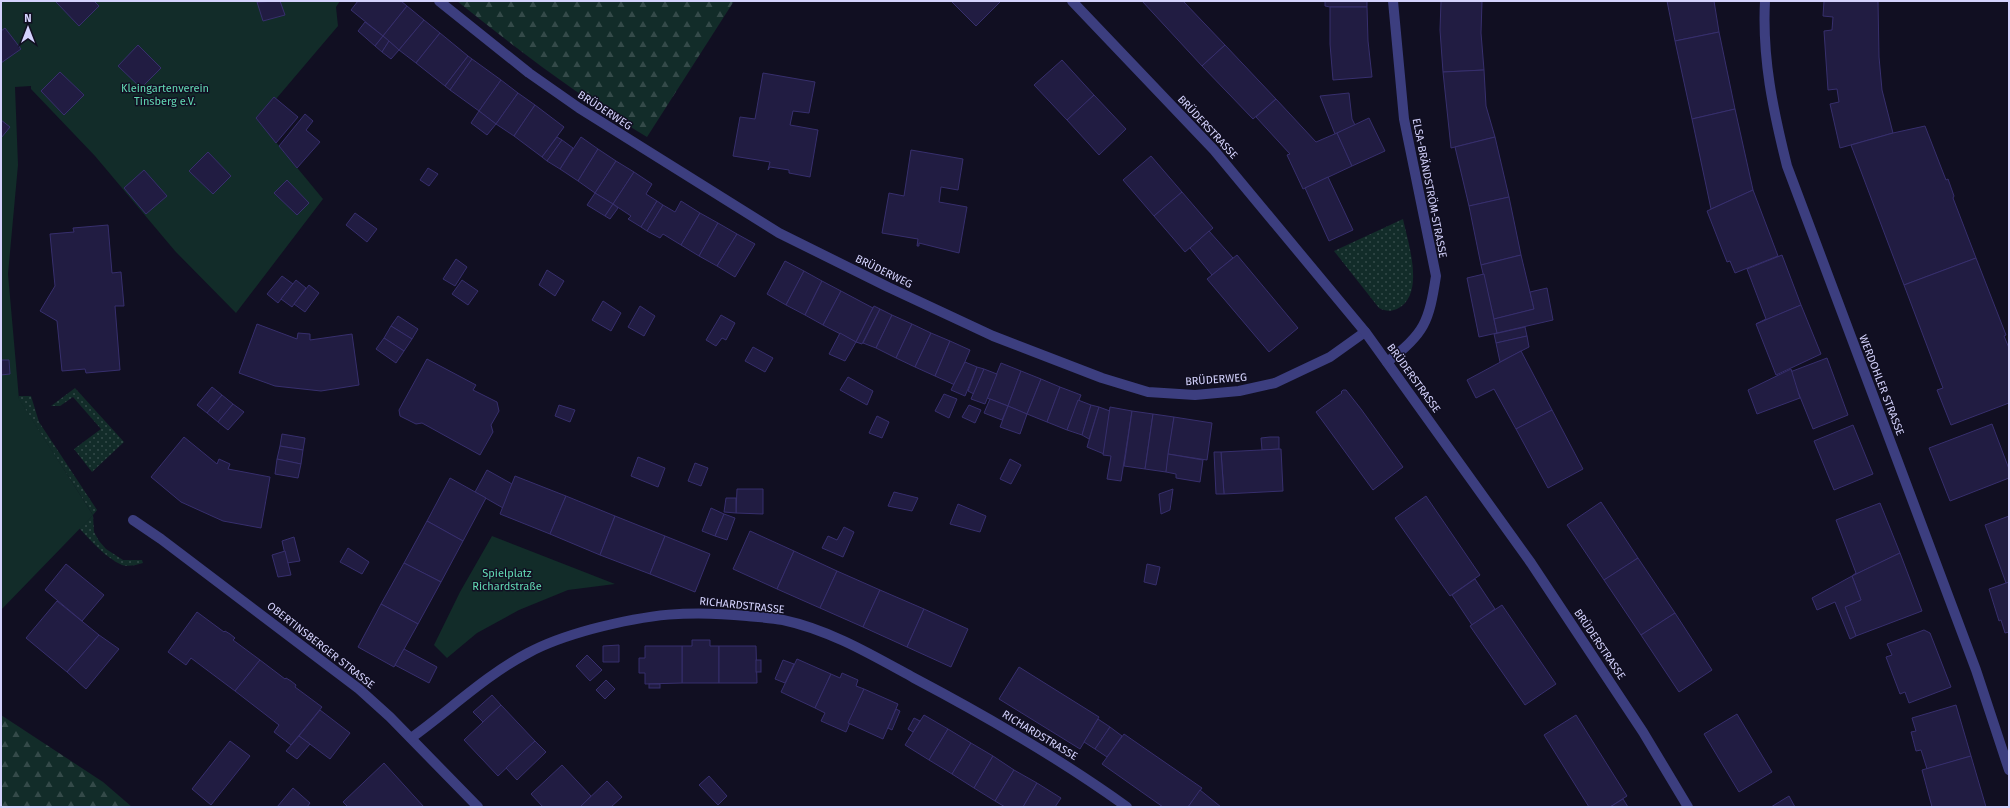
<svg xmlns="http://www.w3.org/2000/svg" width="2010" height="808" font-family="'Fira Sans',sans-serif">
	<style>
		.grass { fill: url(#grass-dots) }
		.forest { fill: url(#forest-firs) }
		.green { fill: #122c29 }
		.building { fill: #211c42; stroke: #372f6d }
		.lines { fill: none; stroke-linecap: round; stroke-linejoin: round }
		.minor { stroke: #3c3e7f; stroke-width: 10 }
		.tertiary { stroke: #3c3e7f; stroke-width: 10 }
		.labels { text-anchor: middle; stroke-width: 3; stroke-linejoin: round; paint-order: stroke }
		.park-label { font-size: 11px; fill: #62d9b3; stroke: #110f22 }
		.street-label { font-size: 11px; fill: #d4d2fd; stroke: #110f22 }
	</style>
	<defs>
		<pattern id="grass-dots" width="8" height="8" patternUnits="userSpaceOnUse"><rect width="8" height="8" fill="#122c29"/><path d="M2 2h.1M6 6h.1" fill="none" stroke="#344a49" stroke-width="1.8" stroke-linecap="round"/></pattern>
		<pattern id="forest-firs" width="22" height="20" patternUnits="userSpaceOnUse"><rect width="22" height="20" fill="#122c29"/><path d="M5 1l3.5 6h-7zM16 11l3.5 6h-7z" fill="#344a49"/></pattern>
	</defs>
	<rect width="100%" height="100%" fill="#110f22"/>
	<!-- grass -->
	<g class="grass">
		<path d="M1403 219C1408 243 1426 295 1397 309 1390 312 1385 311 1379 308L1334 251Z"/>
		<path d="M75 388 124 442 92 472 74 449 101 429 73 397 60 406H51Z"/>
		<path d="M19 396H31L39 422 97 510 93 515 94 532 99 541 106 549 123 560H142L143 563C136 565 129 567 122 565 106 558 91 541 79 528L93 515 19 400Z"/>
	</g>
	<!-- forest -->
	<g class="forest">
		<path d="M457 1H734L647 137C580 97 518 50 457 1Z"/>
		<path d="M1 715 103 782 132 807H1Z"/>
	</g>
	<!-- green -->
	<g class="green">
		<path d="M1 1H340L336 7 338 26 276 99 274 98 256 118 323 199 236 313 175 251 95 156 31 89V86L15 87 18 165 8 274 19 399 93 515 1 610Z"/>
		<path d="M492 536 615 584 568 590 519 610 477 633 447 658 434 645 460 592Z"/>
	</g>
	<!-- building -->
	<g class="building">
		<path d="M57 1H94L99 6 79 26 56 2Z"/>
		<path d="M280 1 285 15 263 21 257 2Z"/>
		<path d="M358 1H401L407 6 383 36 351 10Z"/>
		<path d="M951 1H1001L976 26Z"/>
		<path d="M1142 1H1183L1225 45 1202 66Z"/>
		<path d="M1325 1H1367V7H1330L1325 6Z"/>
		<path d="M1441 1H1482L1481 33 1484 70 1443 72 1440 30Z"/>
		<path d="M1667 1H1714L1719 32 1675 41Z"/>
		<path d="M1824 1H1878L1879 57 1882 90 1893 133 1840 148 1830 104 1839 102 1837 89 1828 90 1824 31 1832 30 1833 17 1823 16Z"/>
		<path d="M407 6 424 20 399 50 383 36Z"/>
		<path d="M1330 7H1367L1368 41 1372 77 1333 80 1330 44Z"/>
		<path d="M424 20 440 33 416 63 399 50Z"/>
		<path d="M365 22 383 36 375 46 358 31Z"/>
		<path d="M5 28 21 49 1 63V31Z"/>
		<path d="M1719 32 1735 109 1692 119 1675 41Z"/>
		<path d="M440 33 468 56 445 86 416 63Z"/>
		<path d="M383 36 389 41 382 52 375 46Z"/>
		<path d="M389 41 399 50 391 59 382 52Z"/>
		<path d="M138 45 161 68 141 88 118 66Z"/>
		<path d="M1225 45 1276 99 1253 119 1202 66Z"/>
		<path d="M468 56 472 59 450 90 445 86Z"/>
		<path d="M472 59 501 80 479 111 450 90Z"/>
		<path d="M1062 60 1094 95 1067 120 1034 85Z"/>
		<path d="M1484 70 1486 106 1495 137 1451 148 1443 72Z"/>
		<path d="M60 72 84 95 64 115 41 91Z"/>
		<path d="M763 73 815 82 809 113 793 111 790 125 818 130 810 177 789 173V170L770 167 768 170 770 162 733 156 740 117 755 119Z"/>
		<path d="M501 80 518 93 496 124 479 111Z"/>
		<path d="M518 93 535 105 514 136 496 124Z"/>
		<path d="M1349 93 1352 119 1355 125 1335 134 1320 96Z"/>
		<path d="M1094 95 1126 129 1099 155 1067 120Z"/>
		<path d="M274 97 298 117 276 143 256 118Z"/>
		<path d="M1276 99 1316 142 1337 133 1352 166 1303 189 1287 155 1290 154 1256 117Z"/>
		<path d="M535 105 564 127 542 157 514 136Z"/>
		<path d="M1735 109 1753 190 1711 209 1692 119Z"/>
		<path d="M479 111 496 124 487 135 471 123Z"/>
		<path d="M305 114 313 121 306 130 320 142 297 168 279 146Z"/>
		<path d="M1369 118 1385 151 1352 166 1337 133Z"/>
		<path d="M1 120 10 127 1 138Z"/>
		<path d="M1925 126 1946 180 1948 179 1954 196 1953 198 1976 258 1904 285 1851 145 1893 133Z"/>
		<path d="M557 137 562 140 547 161 542 157Z"/>
		<path d="M581 137 598 149 578 181 560 169Z"/>
		<path d="M1495 137 1509 197 1469 206 1455 147Z"/>
		<path d="M562 140 573 148 560 169 547 161Z"/>
		<path d="M598 149 616 161 595 193 578 181Z"/>
		<path d="M911 150 963 159 958 190 941 187 939 202 967 207 959 253 919 243V246H917L918 239 882 233 889 193 904 196Z"/>
		<path d="M208 152 231 176 213 194 189 171Z"/>
		<path d="M1151 156 1182 192 1154 216 1123 180Z"/>
		<path d="M616 161 634 172 613 204 595 193Z"/>
		<path d="M428 168 438 174 429 186 420 180Z"/>
		<path d="M144 170 167 196 146 214 124 188Z"/>
		<path d="M634 172 652 184 646 194 657 201 641 227 628 219 631 216 613 204Z"/>
		<path d="M1328 177 1353 230 1329 241 1305 188Z"/>
		<path d="M287 180 309 203 297 215 274 193Z"/>
		<path d="M1753 190 1778 256 1735 273 1730 261 1727 262 1707 211Z"/>
		<path d="M1182 192 1213 228 1185 252 1154 216Z"/>
		<path d="M595 193 613 204 605 216 587 205Z"/>
		<path d="M1509 197 1521 255 1481 265 1469 206Z"/>
		<path d="M657 201 663 205 647 231 641 227Z"/>
		<path d="M681 201 700 213 681 245 663 234 660 238 647 231 663 205 675 212Z"/>
		<path d="M613 204 618 208 610 219 605 216Z"/>
		<path d="M355 213 377 229 367 242 346 225Z"/>
		<path d="M700 213 718 223 699 256 681 245Z"/>
		<path d="M718 223 737 234 717 266 699 256Z"/>
		<path d="M108 225 112 273 121 272 124 306H115L120 370 86 373 85 369 62 371 57 321 40 311 55 286 50 234 74 232 73 228Z"/>
		<path d="M1209 231 1233 258 1212 275 1190 248Z"/>
		<path d="M737 234 755 244 735 277 717 266Z"/>
		<path d="M1237 255 1298 328 1269 352 1207 279Z"/>
		<path d="M1521 255 1534 309 1494 319 1481 265Z"/>
		<path d="M1782 255 1801 305 1756 324 1766 319 1747 269Z"/>
		<path d="M1976 258 2006 335 2004 336 2009 348V403L1951 425 1937 390 1943 388 1904 285Z"/>
		<path d="M456 259 467 267 455 286 443 279Z"/>
		<path d="M785 261 804 271 786 305 767 294Z"/>
		<path d="M547 270 564 281 555 296 539 285Z"/>
		<path d="M804 271 822 281 805 315 786 305Z"/>
		<path d="M1484 274 1497 333 1479 337 1467 278Z"/>
		<path d="M282 276 293 284 278 303 267 294Z"/>
		<path d="M296 280 306 288 292 307 281 299Z"/>
		<path d="M462 280 478 291 468 305 452 294Z"/>
		<path d="M822 281 841 291 823 325 805 315Z"/>
		<path d="M309 285 319 293 305 312 294 304Z"/>
		<path d="M1547 288 1553 320 1497 333 1494 319 1534 309 1530 292Z"/>
		<path d="M841 291 873 308 856 342 823 325Z"/>
		<path d="M603 301 621 313 611 331 592 320Z"/>
		<path d="M1801 305 1821 354 1776 375 1756 324Z"/>
		<path d="M640 306 655 316 644 336 628 327Z"/>
		<path d="M874 306 880 309 862 344 856 342Z"/>
		<path d="M880 309 892 315 876 348 863 343Z"/>
		<path d="M721 315 735 323 726 340 722 338 716 346 706 340Z"/>
		<path d="M892 315 912 324 896 358 876 348Z"/>
		<path d="M398 316 418 329 412 339 391 326Z"/>
		<path d="M257 324 297 339 298 333 310 334V340L352 334 359 385 321 391 275 386 239 373Z"/>
		<path d="M912 324 931 333 915 367 896 358Z"/>
		<path d="M391 326 412 339 404 351 384 338Z"/>
		<path d="M1525 327 1527 336 1496 343 1494 334Z"/>
		<path d="M840 333 856 342 845 361 829 354Z"/>
		<path d="M931 333 950 341 935 376 915 367Z"/>
		<path d="M1527 336 1529 347 1500 362 1496 343Z"/>
		<path d="M384 338 404 351 396 363 376 349Z"/>
		<path d="M950 341 970 350 955 385 935 376Z"/>
		<path d="M753 347 773 358 765 372 745 361Z"/>
		<path d="M1521 351 1552 410 1516 429 1494 389 1476 398 1467 380Z"/>
		<path d="M1827 358 1848 415 1813 429 1790 372Z"/>
		<path d="M427 359 476 385 473 390 497 402 499 411 491 425 493 432 480 455 422 423 416 424 400 416 399 410Z"/>
		<path d="M1 360H9L10 374 1 375Z"/>
		<path d="M965 362 977 367 965 396 951 390Z"/>
		<path d="M1001 363 1021 371 1008 406 987 398Z"/>
		<path d="M977 367 984 369 974 394 968 391Z"/>
		<path d="M984 369 997 374 985 404 971 399Z"/>
		<path d="M1791 369 1800 398 1757 414 1748 390Z"/>
		<path d="M1021 371 1041 379 1027 414 1008 406Z"/>
		<path d="M848 377 873 391 867 405 840 390Z"/>
		<path d="M1041 379 1060 387 1047 422 1027 414Z"/>
		<path d="M212 387 222 395 207 413 197 405Z"/>
		<path d="M1060 387 1081 395 1067 430 1047 422Z"/>
		<path d="M1343 390H1346L1361 409 1403 467 1373 490 1316 412 1342 393 1341 392Z"/>
		<path d="M944 394 957 399 949 418 935 411Z"/>
		<path d="M222 395 233 404 218 422 207 413Z"/>
		<path d="M990 399 1008 406 1002 420 984 413Z"/>
		<path d="M1078 400 1091 405 1082 435 1067 430Z"/>
		<path d="M233 404 244 412 228 430 218 422Z"/>
		<path d="M559 405 575 410 570 422 555 416Z"/>
		<path d="M969 405 981 410 975 423 962 417Z"/>
		<path d="M1091 405 1099 407 1089 439 1082 435Z"/>
		<path d="M1008 406 1027 414 1020 434 1000 427Z"/>
		<path d="M1099 407 1110 411 1104 454 1087 447Z"/>
		<path d="M1110 407 1132 411 1121 481 1107 479 1111 456 1103 455Z"/>
		<path d="M1552 410 1583 469 1548 488 1516 429Z"/>
		<path d="M1132 411 1153 414 1145 469 1124 466Z"/>
		<path d="M1153 414 1174 417 1166 472 1145 469Z"/>
		<path d="M877 416 889 422 882 438 869 433Z"/>
		<path d="M1174 417 1212 423 1207 460 1168 454Z"/>
		<path d="M1992 424 2009 469V478L1950 501 1929 448Z"/>
		<path d="M1853 425 1873 474 1834 490 1814 441Z"/>
		<path d="M282 434 305 438 303 450 280 446Z"/>
		<path d="M184 437 217 464 219 459 230 464 228 469 270 477 261 528 223 521 181 502 151 477Z"/>
		<path d="M1270 437H1279V449L1262 450 1261 438Z"/>
		<path d="M280 446 303 450 301 464 277 459Z"/>
		<path d="M1281 449 1283 491 1224 494 1221 452Z"/>
		<path d="M1214 452H1221L1224 494H1216Z"/>
		<path d="M1168 454 1203 460 1200 482 1176 478V474L1166 472Z"/>
		<path d="M638 457 665 468 658 487 631 476Z"/>
		<path d="M277 459 301 464 298 478 275 474Z"/>
		<path d="M1010 459 1021 465 1011 484 1000 479Z"/>
		<path d="M695 463 708 468 701 486 688 481Z"/>
		<path d="M487 470 512 484 503 508 475 492Z"/>
		<path d="M515 476 566 496 550 534 500 514Z"/>
		<path d="M450 478 486 498 463 541 427 521Z"/>
		<path d="M737 489H763V514L736 513Z"/>
		<path d="M1173 489 1170 510 1161 514 1159 494Z"/>
		<path d="M894 492 918 498 912 511 888 506Z"/>
		<path d="M566 496 615 516 600 555 550 534Z"/>
		<path d="M1426 496 1480 575 1450 596 1395 518Z"/>
		<path d="M726 498H736V513L724 512Z"/>
		<path d="M1601 502 1638 558 1604 580 1567 525Z"/>
		<path d="M1880 503 1900 553 1852 576 1856 573 1836 520Z"/>
		<path d="M958 504 986 516 980 532 950 524Z"/>
		<path d="M711 508 724 514 715 536 702 531Z"/>
		<path d="M724 514 735 518 727 540 715 536Z"/>
		<path d="M615 516 665 536 650 574 600 555Z"/>
		<path d="M2009 516V582L2006 583 1985 525Z"/>
		<path d="M427 521 463 541 441 582 404 563Z"/>
		<path d="M844 527 854 532 843 557 822 548 828 536 837 540Z"/>
		<path d="M750 531 794 551 777 589 733 569Z"/>
		<path d="M665 536 710 554 695 592 650 574Z"/>
		<path d="M294 537 300 561 287 563 282 541Z"/>
		<path d="M348 548 369 562 362 574 340 562Z"/>
		<path d="M285 551 291 575 278 577 272 555Z"/>
		<path d="M794 551 837 571 820 608 777 589Z"/>
		<path d="M1900 553 1922 611 1856 636 1845 607 1861 600 1852 576Z"/>
		<path d="M1638 558 1675 613 1641 635 1604 580Z"/>
		<path d="M404 563 441 582 418 624 381 604Z"/>
		<path d="M66 564 104 595 82 621 45 590Z"/>
		<path d="M1147 564 1160 567 1156 585 1144 582Z"/>
		<path d="M837 571 880 590 863 627 820 608Z"/>
		<path d="M1852 576 1861 600 1845 607 1856 636 1850 639 1835 602 1817 610 1812 598Z"/>
		<path d="M1475 579 1495 609 1472 625 1452 595Z"/>
		<path d="M2009 582V632L2005 633 2001 620 1999 621 1989 589Z"/>
		<path d="M880 590 924 609 907 647 863 627Z"/>
		<path d="M57 601 99 635 67 672 26 638Z"/>
		<path d="M381 604 418 624 394 667 358 647Z"/>
		<path d="M1502 605 1556 684 1525 705 1470 626Z"/>
		<path d="M924 609 968 629 951 667 907 647Z"/>
		<path d="M197 612 224 632 225 631 230 634 235 638 233 640 260 660 235 691 191 658 186 665 168 652Z"/>
		<path d="M1675 613 1712 670 1679 692 1641 635Z"/>
		<path d="M1924 630 1930 633 1951 687 1909 703 1905 692 1900 694 1886 657 1892 655 1887 644Z"/>
		<path d="M99 635 119 649 86 689 67 672Z"/>
		<path d="M692 640H710V646H719V683H682V646H692Z"/>
		<path d="M619 645V662H603V646Z"/>
		<path d="M645 646H682V683L645 684V673H639V658H645Z"/>
		<path d="M719 646H756L757 683H719Z"/>
		<path d="M404 649 437 667 429 683 395 665Z"/>
		<path d="M587 655 602 670 590 681 576 666Z"/>
		<path d="M797 659 831 674 815 708 781 692Z"/>
		<path d="M260 660 285 679 286 678 291 681 296 685 295 687 322 707 291 745 274 732 279 725 235 691Z"/>
		<rect x="756" y="660" width="5" height="12"/>
		<path d="M783 660 794 664 785 683 775 679Z"/>
		<path d="M1019 667 1099 717 1080 749 999 699Z"/>
		<path d="M842 673 858 680 856 686 864 689 846 732 821 721 825 713 815 708 831 674 840 678Z"/>
		<path d="M606 680 615 689 605 699 596 690Z"/>
		<rect x="649" y="684" width="11" height="4"/>
		<path d="M864 689 898 704 883 739 848 723Z"/>
		<path d="M492 695 501 705 483 722 473 712Z"/>
		<path d="M501 705 535 741 498 776 464 740Z"/>
		<path d="M1956 705 1971 756 1927 769 1921 750 1916 751 1911 732 1916 731 1912 718Z"/>
		<path d="M896 709 900 711 892 730 888 728Z"/>
		<path d="M320 710 350 733 330 759 299 736Z"/>
		<path d="M1737 714 1772 772 1739 792 1704 734Z"/>
		<path d="M924 715 948 729 929 760 905 745Z"/>
		<path d="M1576 715 1627 796 1610 807H1589L1544 735Z"/>
		<path d="M914 718 920 721 913 732 908 729Z"/>
		<path d="M1098 719 1110 727 1095 749 1084 742Z"/>
		<path d="M1110 727 1122 736 1107 757 1095 749Z"/>
		<path d="M948 729 971 743 952 774 929 760Z"/>
		<path d="M1124 734 1202 788 1188 807H1163L1102 764Z"/>
		<path d="M299 736 310 744 297 759 286 751Z"/>
		<path d="M230 741 250 756 211 805 192 789Z"/>
		<path d="M535 741 546 752 517 780 506 768Z"/>
		<path d="M971 743 993 756 974 788 952 774Z"/>
		<path d="M993 756 1014 770 995 801 974 788Z"/>
		<path d="M1971 756 1986 807H1932L1922 770Z"/>
		<path d="M384 763 424 807H348L343 802Z"/>
		<path d="M562 765 591 796 580 807H543L531 794Z"/>
		<path d="M1014 770 1037 783 1023 807H1005L995 801Z"/>
		<path d="M709 776 727 796 718 805 699 785Z"/>
		<path d="M607 781 622 797 611 807H580Z"/>
		<path d="M1037 783 1061 798 1055 807H1023Z"/>
		<path d="M293 788 310 803 307 807H277Z"/>
		<path d="M1200 790 1221 807H1188Z"/>
		<path d="M1789 796 1795 807H1771Z"/>
		<path d="M1623 799 1628 807H1610Z"/>
	</g>
	<g class="lines">
		<!-- minor -->
		<g class="minor">
			<path d="M439 1 529 73 579 108 779 233 888 287 993 336 1102 378 1148 392 1195 395 1239 391 1275 383 1330 357 1365 332"/>
			<path d="M1072 1 1214 150 1366 333 1531 563 1643 732 1688 807"/>
			<path d="M1387 362C1425 334 1429 321 1436 276L1404 119 1393 1"/>
			<path d="M133 520 161 539 359 689 390 717 478 807"/>
			<path d="M411 738C450 710 486 675 528 653 548 642 570 635 592 629 650 614 687 610 747 616 758 617 771 618 783 620 830 630 872 655 914 678 988 717 1059 758 1127 807"/>
		</g>
		<!-- tertiary -->
		<path class="tertiary" d="M1765 1C1762 58 1773 110 1787 166L1976 670 2009 770"/>
	</g>
	<g class="labels">
		<!-- park labels -->
		<g class="park-label">
			<text x="165" y="92">Kleingartenverein<tspan x="165" dy="13">Tinsberg e.V.</tspan></text>
			<text x="507" y="577">Spielplatz<tspan x="507" dy="13">Richardstraße</tspan></text>
		</g>
		<!-- street labels -->
		<g class="street-label">
			<text transform="translate(605 110) rotate(33)" y="4">BRÜDERWEG</text>
			<text transform="translate(1208 127) rotate(47)" y="4">BRÜDERSTRASSE</text>
			<text transform="translate(1430 188) rotate(79)" y="4">ELSA-BRÄNDSTRÖM-STRASSE</text>
			<text transform="translate(884 271) rotate(26)" y="4">BRÜDERWEG</text>
			<text transform="translate(1414 378) rotate(54)" y="4">BRÜDERSTRASSE</text>
			<text transform="translate(1216 379) rotate(-4)" y="4">BRÜDERWEG</text>
			<text transform="translate(1882 385) rotate(69)" y="4">WERDOHLER STRASSE</text>
			<text transform="translate(742 605) rotate(6)" y="4">RICHARDSTRASSE</text>
			<text transform="translate(1600 644) rotate(56)" y="4">BRÜDERSTRASSE</text>
			<text transform="translate(321 645) rotate(38)" y="4">OBERTINSBERGER STRASSE</text>
			<text transform="translate(1040 735) rotate(31)" y="4">RICHARDSTRASSE</text>
		</g>
	</g>
	<!-- border -->
	<rect width="2010" height="808" fill="none" stroke="#d4d2fd" stroke-width="4"/>
	<!-- north arrow -->
	<g transform="translate(28 28)" stroke="#110f22" stroke-width="3" paint-order="stroke">
	<path d="M0-3L7 15L0 10L-7 15Z" fill="#d4d2fd"/>
	<text y="-6" font-size="11" font-weight="bold" text-anchor="middle" fill="#d4d2fd">N</text>
	</g>
</svg>
